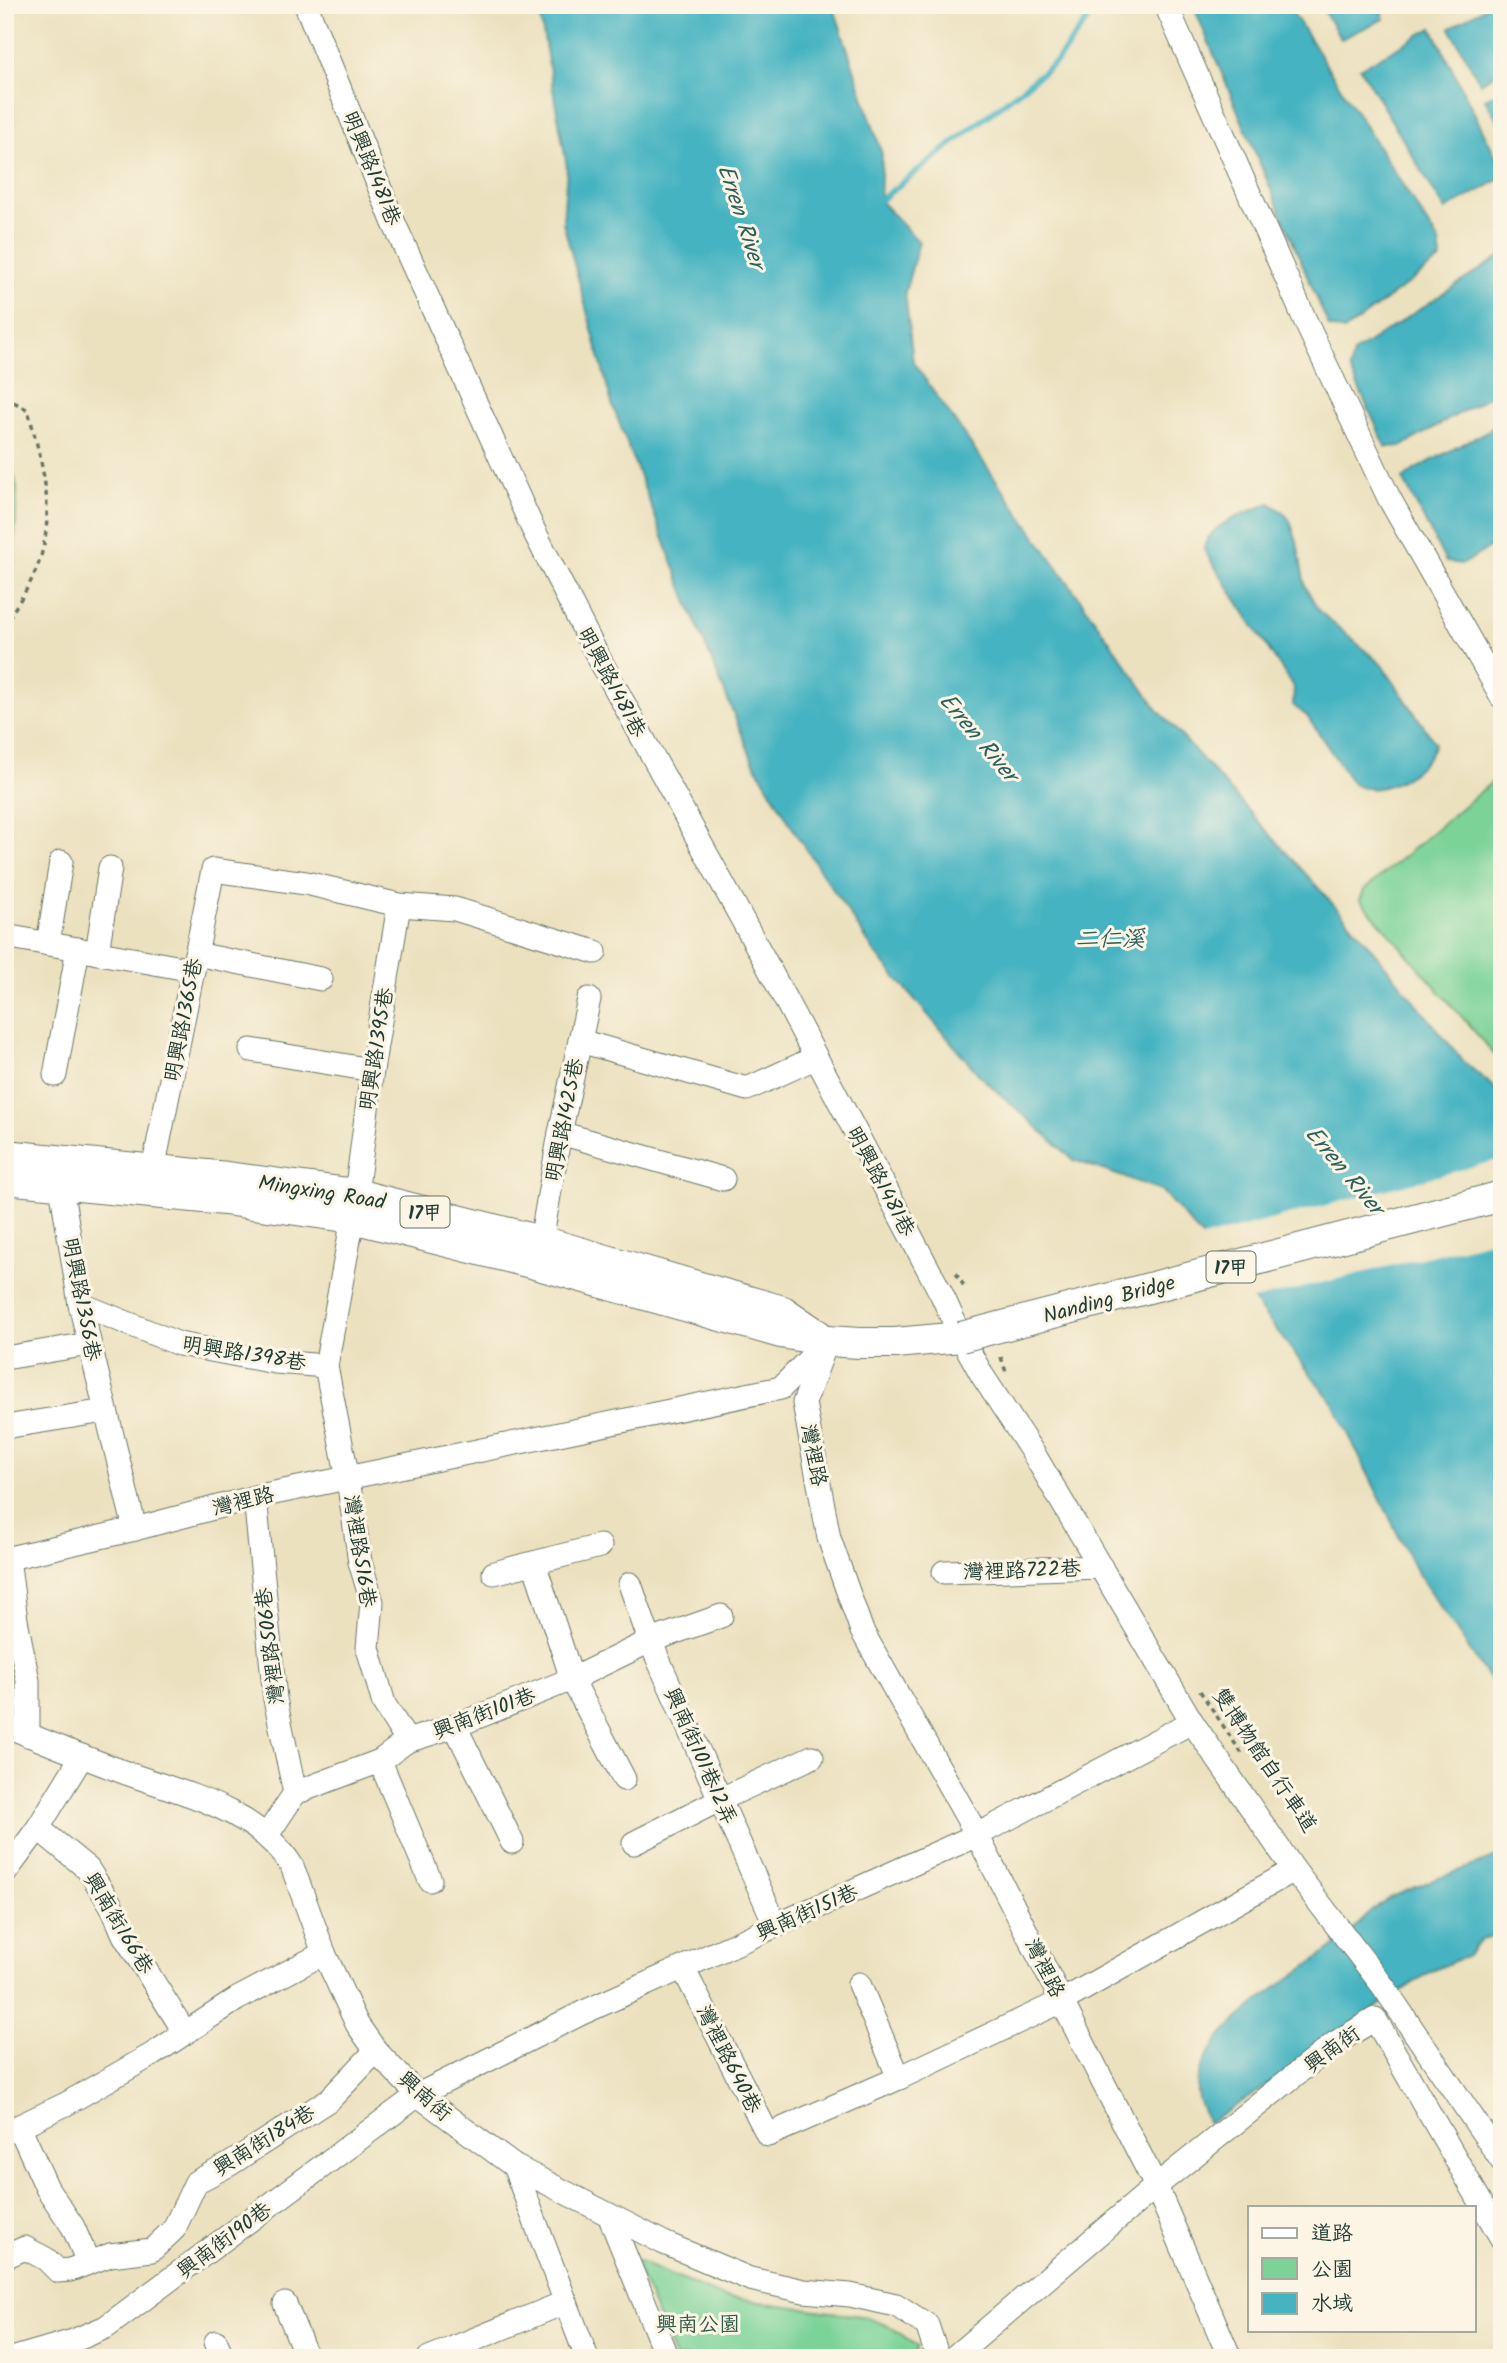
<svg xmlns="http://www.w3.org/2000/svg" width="1507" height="2363" font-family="Kalam,'LXGW WenKai TC',sans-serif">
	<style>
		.green { fill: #7cd398; stroke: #4e8866; stroke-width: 2 }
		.water { fill: #45b3c1; stroke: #32787a; stroke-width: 2 }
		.pier { fill: #ece1bf }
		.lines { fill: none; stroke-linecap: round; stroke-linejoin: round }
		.stream { stroke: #45b3c1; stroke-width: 6 }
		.minor-casing { stroke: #677665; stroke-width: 25 }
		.major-casing { stroke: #677665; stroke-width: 32 }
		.path { stroke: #677665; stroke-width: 3.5; stroke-dasharray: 5 5; stroke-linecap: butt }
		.minor { stroke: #fff; stroke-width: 23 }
		.major { stroke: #fff; stroke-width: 30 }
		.major-bridge-casing { stroke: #677665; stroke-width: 32; stroke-linecap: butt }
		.major-bridge { stroke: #fff; stroke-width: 30 }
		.labels { text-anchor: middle; stroke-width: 6; stroke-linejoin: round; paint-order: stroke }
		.shield { fill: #fcf5e5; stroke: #617469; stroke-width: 2 }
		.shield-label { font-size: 19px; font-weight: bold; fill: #1f3d34 }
		.street-label { font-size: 21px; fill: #1f3d34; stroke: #fcf5e5 }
		.park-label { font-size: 21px; fill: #325b48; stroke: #fcf5e5 }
		.water-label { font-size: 23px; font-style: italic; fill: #2a605e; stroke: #fcf5e5 }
	</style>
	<rect width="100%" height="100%" fill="#fcf5e5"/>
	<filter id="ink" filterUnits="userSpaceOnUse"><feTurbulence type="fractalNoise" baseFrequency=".0143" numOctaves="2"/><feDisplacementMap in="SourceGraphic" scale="14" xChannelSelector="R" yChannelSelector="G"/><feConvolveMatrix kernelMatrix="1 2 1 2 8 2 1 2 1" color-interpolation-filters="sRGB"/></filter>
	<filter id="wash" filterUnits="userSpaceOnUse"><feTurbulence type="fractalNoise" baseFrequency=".00686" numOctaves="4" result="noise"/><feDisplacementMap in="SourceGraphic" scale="28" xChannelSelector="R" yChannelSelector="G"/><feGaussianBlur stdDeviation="1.57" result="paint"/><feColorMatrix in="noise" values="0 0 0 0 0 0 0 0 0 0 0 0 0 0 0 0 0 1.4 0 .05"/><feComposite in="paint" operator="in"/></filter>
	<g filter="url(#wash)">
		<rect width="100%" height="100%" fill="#ece1bf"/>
		<!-- green -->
		<g class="green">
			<path d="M5 442 17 487 14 561 5 563Z"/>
			<path d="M1492 782 1502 798V1063L1360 900 1364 890Z"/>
			<path d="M634 2260 723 2297 867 2317 888 2325 917 2346 913 2358H675Z"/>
		</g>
		<!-- water -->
		<g class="water">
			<path d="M538 5H833L882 154 880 201 919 242 905 292 913 362 1158 710 1358 932 1464 1062 1502 1094V1698L1416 1571 1333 1403 1217 1254 1161 1190 1074 1160 981 1077 876 954 798 837 753 761 690 608 612 404 563 222 567 167Z"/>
			<path d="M1193 5H1288L1439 242 1441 259 1344 331 1329 327Z"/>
			<path d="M1320 5H1379L1384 19 1341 39Z"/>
			<path d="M1489 5H1502V71L1480 83 1450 28Z"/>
			<path d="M1432 28 1502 169V178L1445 210 1360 68Z"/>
			<path d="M1502 90V128L1485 99Z"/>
			<path d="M1502 255V389L1402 446 1386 447 1350 369 1353 353Z"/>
			<path d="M1502 423V540L1463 564 1446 562 1403 479 1414 470Z"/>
			<path d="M1270 503 1284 513 1290 521 1297 542 1305 586 1319 611 1382 665 1435 743C1428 770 1380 800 1353 784L1307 716 1293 705 1294 688 1204 550C1206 524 1250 512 1270 503Z"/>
			<path d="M1502 1855V1933L1482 1939 1468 1955 1430 1972 1377 2007 1297 2066 1209 2123C1204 2114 1198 2104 1197 2093 1194 2034 1289 1981 1331 1949 1349 1935 1372 1906 1392 1897 1427 1881 1465 1869 1502 1855Z"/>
		</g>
		<!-- pier -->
		<path class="pier" d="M1502 1159V1238L1249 1301 1198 1239Z"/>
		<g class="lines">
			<!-- stream -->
			<path class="stream" d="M874 205 1057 61 1098 5"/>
		</g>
	</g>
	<g filter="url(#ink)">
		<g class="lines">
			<!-- minor casing -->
			<g class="minor-casing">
				<g id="minor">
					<path d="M306 5 393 221 533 529 595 651 765 961 942 1295 961 1337 982 1375 1035 1456 1192 1722 1294 1870 1383 1986 1502 2161"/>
					<path d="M1166 5 1309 329 1389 498 1502 697"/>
					<path d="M399 905 372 1070 353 1218 326 1366 348 1479 360 1562 372 1602 368 1648 384 1704 407 1741"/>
					<path d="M5 936 193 970"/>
					<path d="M48 944 61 862"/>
					<path d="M97 953 110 868"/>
					<path d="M196 954 321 979"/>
					<path d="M580 1041 747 1089 815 1058"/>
					<path d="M251 1050 372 1070"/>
					<path d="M55 1075 78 949"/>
					<path d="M560 1133 723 1179"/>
					<path d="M153 1170 213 870 306 883 399 905 455 909 595 952"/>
					<path d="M61 1186 80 1304 135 1529"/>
					<path d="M541 1241 560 1133 589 999"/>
					<path d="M80 1304 179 1344 275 1362 326 1366"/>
					<path d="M827 1341 804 1403 829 1538 862 1631 977 1835 1156 2186 1230 2358"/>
					<path d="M5 1358 89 1344"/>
					<path d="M5 1427 105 1411"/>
					<path d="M255 1497 275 1699 295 1793"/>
					<path d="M8 1558 16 1620 28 1681V1735"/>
					<path d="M5 1559 135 1529 255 1497 781 1388 820 1348"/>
					<path d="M534 1563 572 1679 624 1779"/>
					<path d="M944 1572 1101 1567"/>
					<path d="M494 1573 600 1546"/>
					<path d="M630 1584 650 1641 776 1926"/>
					<path d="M5 1725C45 1742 86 1758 126 1773 185 1794 257 1810 292 1866L324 1953 357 2024 376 2051 418 2095 514 2166 664 2243 750 2279 804 2291 850 2295 896 2305 927 2325 938 2358"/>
					<path d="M455 1726 512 1842"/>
					<path d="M380 1761 430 1880"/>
					<path d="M38 1828 88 1869 111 1905 124 1935 184 2031"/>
					<path d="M267 1835 295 1793 380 1761 407 1741 455 1726 572 1679 650 1641 721 1616"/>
					<path d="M634 1843 721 1799 812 1757"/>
					<path d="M5 1873 38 1828 82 1756"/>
					<path d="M683 1968 768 2135 899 2078 1062 2001 1294 1870"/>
					<path d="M859 1984 899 2078"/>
					<path d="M19 2126 47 2188 73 2227 88 2262"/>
					<path d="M5 2133 66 2104 153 2054 237 1999 324 1953"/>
					<path d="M514 2166 587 2358"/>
					<path d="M609 2215 667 2358"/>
					<path d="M5 2257 25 2248 46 2259 58 2271 70 2270 110 2255 152 2250 174 2229 196 2182 230 2164 330 2099 376 2051"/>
					<path d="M285 2304 307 2358"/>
					<path d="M216 2342 223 2358"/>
					<path d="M15 2358 73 2341 106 2327 418 2095 582 2013 977 1835 1192 1722"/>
					<path d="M429 2358 566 2302"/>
					<path d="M953 2358 1156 2186 1335 2043 1375 2019 1502 2239"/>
				</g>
			</g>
			<!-- major casing -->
			<g class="major-casing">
				<g id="major">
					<path d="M5 1155 227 1177 356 1194 541 1241 783 1311 818 1335"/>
					<path d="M5 1179 225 1200 353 1218 535 1264 781 1333 827 1341 860 1343H895L961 1337"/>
				</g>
			</g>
			<!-- path -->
			<g class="path">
				<path d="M5 397 28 410C40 456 55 504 42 552 36 578 19 601 5 624"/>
				<path d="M956 1273 964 1286"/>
				<path d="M1001 1357 1006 1372"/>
				<path d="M1200 1691 1242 1754"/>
			</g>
			<!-- minor -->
			<use href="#minor" class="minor"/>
			<!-- major -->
			<use href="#major" class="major"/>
			<!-- major-bridge casing -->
			<g class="major-bridge-casing">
				<path id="major-bridge" d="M961 1337 1502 1196"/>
			</g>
			<!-- major-bridge -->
			<use href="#major-bridge" class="major-bridge"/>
		</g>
	</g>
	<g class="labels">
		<!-- shield labels -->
		<g class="shield">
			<rect x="400.5" y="1196.5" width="49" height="31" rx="5"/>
			<rect x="1206.5" y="1251.5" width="49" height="31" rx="5"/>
		</g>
		<g class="shield-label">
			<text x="425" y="1219">17甲</text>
			<text x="1231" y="1274">17甲</text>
		</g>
		<!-- street labels -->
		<g class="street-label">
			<text transform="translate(372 168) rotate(68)" y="7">明興路1481巷</text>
			<text transform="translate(612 682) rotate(62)" y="7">明興路1481巷</text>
			<text transform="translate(183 1020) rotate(-79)" y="7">明興路1365巷</text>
			<text transform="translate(376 1049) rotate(-81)" y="7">明興路1395巷</text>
			<text transform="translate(564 1120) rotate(-79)" y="7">明興路1425巷</text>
			<text transform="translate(881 1181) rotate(62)" y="7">明興路1481巷</text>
			<text transform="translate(322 1192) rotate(9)" y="7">Mingxing Road</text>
			<text transform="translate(82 1299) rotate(79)" y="7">明興路1356巷</text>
			<text transform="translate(1109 1299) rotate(-15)" y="7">Nanding Bridge</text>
			<text transform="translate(244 1353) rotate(9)" y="7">明興路1398巷</text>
			<text transform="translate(814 1455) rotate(79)" y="7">灣裡路</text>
			<text transform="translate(243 1501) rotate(-14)" y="7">灣裡路</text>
			<text transform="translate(360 1551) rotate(81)" y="7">灣裡路516巷</text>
			<text transform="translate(1022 1570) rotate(-2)" y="7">灣裡路722巷</text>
			<text transform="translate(270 1646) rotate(-97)" y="7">灣裡路506巷</text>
			<text transform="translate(484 1713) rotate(-21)" y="7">興南街101巷</text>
			<text transform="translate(701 1756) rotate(66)" y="7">興南街101巷12弄</text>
			<text transform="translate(1265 1760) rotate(56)" y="7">雙博物館自行車道</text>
			<text transform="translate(807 1912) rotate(-24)" y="7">興南街151巷</text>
			<text transform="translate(119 1923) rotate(59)" y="7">興南街166巷</text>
			<text transform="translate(1045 1968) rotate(63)" y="7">灣裡路</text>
			<text transform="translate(1332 2049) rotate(-36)" y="7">興南街</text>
			<text transform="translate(729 2059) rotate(63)" y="7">灣裡路640巷</text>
			<text transform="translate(425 2096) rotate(41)" y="7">興南街</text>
			<text transform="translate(264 2140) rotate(-32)" y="7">興南街184巷</text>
			<text transform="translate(224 2240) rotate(-37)" y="7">興南街190巷</text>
		</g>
		<!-- park labels -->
		<g class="park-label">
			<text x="698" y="2331">興南公園</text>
		</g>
		<!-- water labels -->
		<g class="water-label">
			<text transform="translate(742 216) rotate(72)" y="8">Erren River</text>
			<text transform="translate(979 737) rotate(50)" y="8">Erren River</text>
			<text x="1110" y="946">二仁溪</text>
			<text transform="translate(1345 1170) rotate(50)" y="8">Erren River</text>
		</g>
	</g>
	<!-- margin -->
	<rect width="1507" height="2363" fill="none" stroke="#fcf5e5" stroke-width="28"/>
	<!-- legend -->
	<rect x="1248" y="2206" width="228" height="126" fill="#fcf5e5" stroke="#a4ab9e" stroke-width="2"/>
	<rect x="1262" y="2228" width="35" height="10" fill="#ffffff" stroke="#a4ab9e" stroke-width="2"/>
	<text x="1311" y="2240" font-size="21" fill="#1f3d34">道路</text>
	<rect x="1262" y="2258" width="35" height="21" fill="#7cd398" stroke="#a4ab9e" stroke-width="2"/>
	<text x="1311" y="2276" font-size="21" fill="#1f3d34">公園</text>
	<rect x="1262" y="2293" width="35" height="21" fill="#45b3c1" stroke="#a4ab9e" stroke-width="2"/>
	<text x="1311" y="2310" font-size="21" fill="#1f3d34">水域</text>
</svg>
